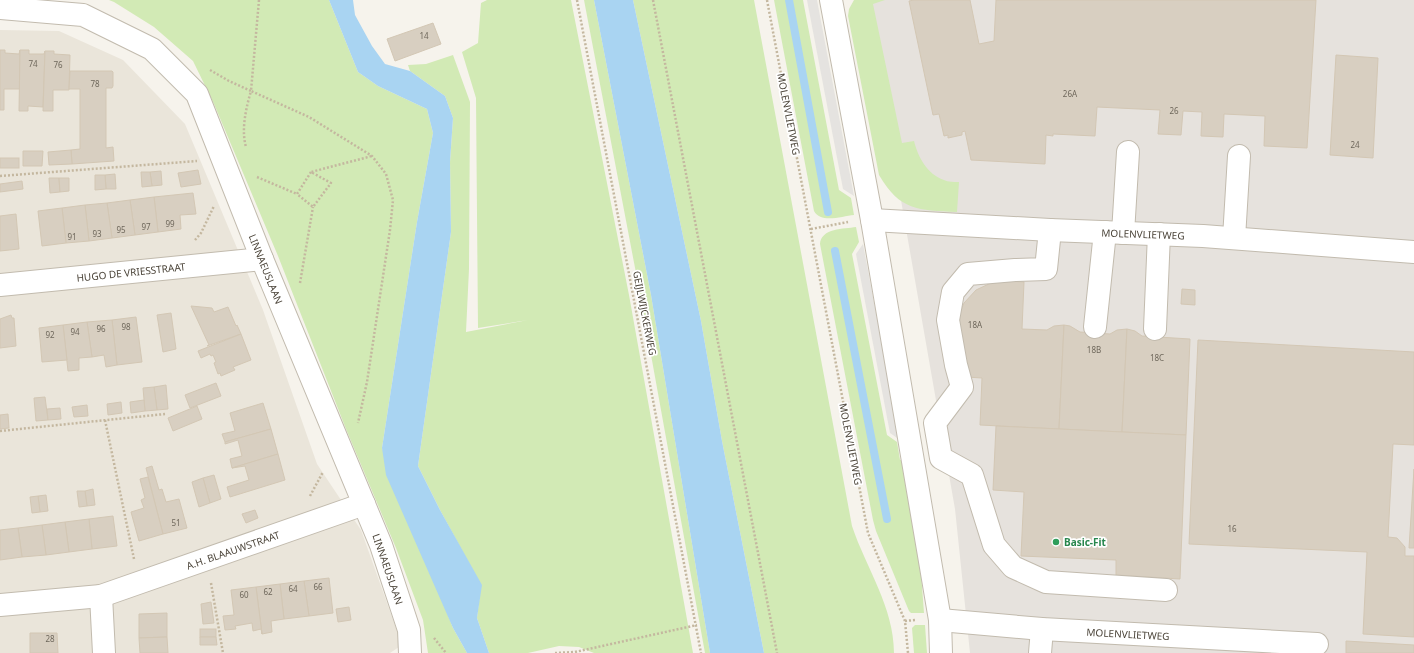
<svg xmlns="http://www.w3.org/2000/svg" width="1414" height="653" font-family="'Noto Sans',sans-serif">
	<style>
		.residential { fill: #eae5da }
		.industrial { fill: #e6e2dd }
		.green { fill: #d2eab5 }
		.parking { fill: #e5e3e0 }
		.water { fill: #a9d4f2 }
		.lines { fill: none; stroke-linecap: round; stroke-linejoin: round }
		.stream { stroke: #a9d4f2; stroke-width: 8 }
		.building { fill: #d8cfc1; stroke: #d3c7b4 }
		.minor-casing { stroke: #c2bbae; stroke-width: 24 }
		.path { stroke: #c4b79f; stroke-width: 2.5; stroke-dasharray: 2 2; stroke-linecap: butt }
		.minor { stroke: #fff; stroke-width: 22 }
		.leisure-dot { fill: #2e9e5b; stroke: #fff; stroke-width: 1.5 }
		.labels { text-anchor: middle; stroke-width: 3.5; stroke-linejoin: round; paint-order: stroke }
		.number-label { font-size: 8px; fill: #6e675b }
		.street-label { font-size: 10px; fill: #4b4439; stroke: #fff }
		.leisure-label { font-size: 10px; font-weight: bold; fill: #27864d; stroke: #fff; text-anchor: start }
	</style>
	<rect width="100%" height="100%" fill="#f6f3ec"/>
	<!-- residential -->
	<path class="residential" d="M0 30 59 31 123 60 185 124 263 310 317 464 361 530 402 645 390 653H0Z"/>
	<!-- industrial -->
	<path class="industrial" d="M866 0H1414V653H970L955 509Z"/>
	<!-- green -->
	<g class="green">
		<path d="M109 0H329L358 72 378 86 427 109 433 133 417 222 382 448 453 628 467 653H428L423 620 396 548 346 429 278 256 214 104 193 61 154 27 114 2Z"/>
		<path d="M487 0H571L629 295 693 653H594L579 647 559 646 528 653H489L477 618 481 585 440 510 418 466 451 232 450 162 453 118 445 96 410 71 408 65 426 64 453 55 470 102 469 269 466 332 528 320 478 328 476 98 462 52 478 43 481 3Z"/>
		<path d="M584 0H594L651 295 710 653H705L640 294Z"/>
		<path d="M633 0H754L852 526C866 568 894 607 894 653H764L722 441 701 321Z"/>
		<path d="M774 0H803L839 190 851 198 854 215C842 216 821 224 814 211Z"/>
		<path d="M854 0H885L873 4 902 143 914 141C918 157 927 174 944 180 948 182 954 182 959 182L957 212C918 210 900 211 879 175L848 16 849 9Z"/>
		<path d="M856 227 859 242 852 254 887 435 897 442 900 460H904L921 573 924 613H911L909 611 876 531 873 520 820 244C821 228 844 229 856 227Z"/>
		<path d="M915 625H925L927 653H914L912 628Z"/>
	</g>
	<!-- parking -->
	<g class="parking">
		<path d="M807 0H817L854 196 843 189Z"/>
		<path d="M863 244 900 440 890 433 856 254Z"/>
	</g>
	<!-- water -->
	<g class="water">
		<path d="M329 0H353L355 15 372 46 385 64 410 71 445 96 453 118 450 162 451 232 418 466 440 510 482 585 477 618 489 653H467L453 628 386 475 382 448 417 222 433 133 427 109 378 86 358 72Z"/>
		<path d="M594 0H633L701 321 722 441 764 653H710L651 295Z"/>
	</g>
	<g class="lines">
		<!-- stream -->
		<g class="stream">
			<path d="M789 0 828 212"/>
			<path d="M835 251 887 519"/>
		</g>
	</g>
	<!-- building -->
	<g class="building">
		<path d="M914 0H970L979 44 994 41 996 0H1316L1307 148 1264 146 1265 116 1224 114 1223 137 1201 136 1202 112 1183 111 1181 135 1158 134 1160 110 1097 107 1095 136 1053 134V136L1046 135 1045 164 971 160 965 131 962 132V135L948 138V135L944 136 939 114 933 115 909 1Z"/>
		<path d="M433 23 441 44 395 61 387 39Z"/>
		<path d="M0 50H5V53L19 54 20 50V89H4V110H0Z"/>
		<path d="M20 50H29V54H44L45 51 43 107 28 106V111H19Z"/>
		<path d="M45 51H54V54L70 55 69 90H53V111H43Z"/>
		<path d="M1336 55 1378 58 1373 158 1330 155Z"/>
		<path d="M70 71H112L113 72V86L112 88H106V148L113 147 114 161 72 164 71 150 80 149V89H69Z"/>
		<path d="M71 150 72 164 49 165 48 152Z"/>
		<path d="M23 151H43L42 166H23Z"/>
		<rect x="0" y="158" width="19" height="10"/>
		<path d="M198 170 201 184 181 187 178 173Z"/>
		<path d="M161 171 162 185 152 186 150 172Z"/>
		<path d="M141 172H150L152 186 142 187Z"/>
		<path d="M115 174 116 189H106L105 175Z"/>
		<path d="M95 175H105L106 189 95 190Z"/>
		<path d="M49 178H59L60 192 50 193Z"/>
		<path d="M59 178H69V191L60 192Z"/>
		<path d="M22 181 23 189 0 192V184Z"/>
		<path d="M193 193 196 214 180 215 181 229 158 232 154 197Z"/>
		<path d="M154 197 158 232 135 235 130 200Z"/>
		<path d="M130 200 135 235 112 238 107 203Z"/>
		<path d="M107 203 112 238 89 241 85 205Z"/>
		<path d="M85 205 89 241 66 243 62 208Z"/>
		<path d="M62 208 66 243 42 246 38 211Z"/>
		<path d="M16 214 19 249 0 251V216Z"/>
		<path d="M1007 281 1024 282 1022 329 1047 330 1054 326 1064 325 1059 429 980 425 982 378 966 377 958 318 964 303 976 290 991 283Z"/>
		<path d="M1182 289 1195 290V305L1181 304Z"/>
		<path d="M191 306 212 308 214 312 228 307 236 326 237 325 241 334 207 346 209 345Z"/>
		<path d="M171 313 176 349 163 352 157 315Z"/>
		<path d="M11 315 12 318H14L16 346 0 348V319Z"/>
		<path d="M136 317 142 362 117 365 112 320Z"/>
		<path d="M112 320 117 365 106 367 104 355 92 357 87 322Z"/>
		<path d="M87 322 92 357 79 358V370L68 371 63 325Z"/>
		<path d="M63 325 67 360 42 362 39 328Z"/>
		<path d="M1064 325 1070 326 1080 332 1110 334 1117 330 1127 329 1122 432 1059 429Z"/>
		<path d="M1127 329 1135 331 1142 336 1190 339 1186 435 1122 432Z"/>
		<path d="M241 334 251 360 233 367 235 370 221 376 220 373 218 374 214 363 216 362 213 355 211 356 210 354 201 358 198 351Z"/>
		<path d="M1198 340 1414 352V445L1393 444 1388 537 1397 538 1405 547V556H1414V637L1363 634 1367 552 1189 544Z"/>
		<path d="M216 383 221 396 190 408 185 395Z"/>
		<path d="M166 385 168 409 157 410 154 387Z"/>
		<path d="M154 387 157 410 145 411 143 388Z"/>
		<path d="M45 397 48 420 36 421 34 398Z"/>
		<path d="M144 400 145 411 131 413 130 402Z"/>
		<path d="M121 402 122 413 108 415 107 404Z"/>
		<path d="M263 403 271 429 225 442 222 434 235 431 230 413Z"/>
		<path d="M87 405 88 416 74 417 72 407Z"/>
		<path d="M197 406 202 419 173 431 168 418Z"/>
		<path d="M60 408 61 419 48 420 47 409Z"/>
		<path d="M8 414 9 428 0 429V415Z"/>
		<path d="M996 426 1186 435 1180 579 1116 575V560L1021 556 1024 492 993 490Z"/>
		<path d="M271 429 278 454 232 468 230 459 242 456 238 440 225 444V442Z"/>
		<path d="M278 454 285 480 230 497 227 487 249 480 245 466 232 468Z"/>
		<path d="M152 466 159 490 162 489 166 502 179 499 187 528 163 534 146 468Z"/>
		<path d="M1414 469V548H1409Z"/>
		<path d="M214 475 221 499 210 503 203 478Z"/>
		<path d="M148 477 163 534 139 541 131 512 144 508 141 500 145 498 140 479Z"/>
		<path d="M203 478 210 503 199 507 192 482Z"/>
		<path d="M93 489 95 505 87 506 85 491Z"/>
		<path d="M77 491H85L87 506 79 507Z"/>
		<path d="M46 495 48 511 40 512 38 496Z"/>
		<path d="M38 496 40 512 32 513 30 497Z"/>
		<path d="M255 510 258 518 246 523 242 514Z"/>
		<path d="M113 516 117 546 92 549 89 519Z"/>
		<path d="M89 519 92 549 69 552 65 522Z"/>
		<path d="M65 522 69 552 46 555 42 525Z"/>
		<path d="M42 525 46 555 22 557 18 528Z"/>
		<path d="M18 528 22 557 0 560V530Z"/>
		<path d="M329 578 333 613 309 616 304 581Z"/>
		<path d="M304 581 309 616 284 619 280 584Z"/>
		<path d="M280 584 284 619 271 621 272 632 262 634 256 587Z"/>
		<path d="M256 587 262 634 261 629 253 631 252 623 235 626 236 629 225 630 223 616 234 615 231 590Z"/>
		<path d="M211 602 214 623 203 624 201 604Z"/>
		<path d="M349 607 351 620 338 622 336 609Z"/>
		<path d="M167 613V637L139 638V614Z"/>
		<rect x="200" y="629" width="16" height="8"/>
		<path d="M30 633H57L58 653H30Z"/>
		<path d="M167 637 168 653H140L139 638Z"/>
		<path d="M200 637H216L217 645H200Z"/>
		<path d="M1346 641 1414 645V653H1346Z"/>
	</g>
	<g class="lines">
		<!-- minor casing -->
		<g class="minor-casing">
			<g id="minor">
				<path d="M831 0 872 220 940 620 941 653"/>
				<path d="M0 8 83 15 152 49 197 94 262 259 381 545 409 630 410 653"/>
				<path d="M872 220 1050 230 1203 236 1414 252"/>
				<path d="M1050 230 1046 269 1015 270 968 274 953 292 948 320 956 365 962 387 935 423 941 458 972 475 994 545 1013 567 1046 582 1166 590"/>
				<path d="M1123 233 1128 152"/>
				<path d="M1234 238 1239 156"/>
				<path d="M0 285 262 259"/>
				<path d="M1095 327 1105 232"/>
				<path d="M1155 329 1159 234"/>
				<path d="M101 596 104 653"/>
				<path d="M0 605 101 596 364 504"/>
				<path d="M940 620 1042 629 1317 644"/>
				<path d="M1040 653 1042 629"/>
			</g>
		</g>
		<!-- path -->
		<g class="path">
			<path d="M259 0 251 91 309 117 372 156 386 174 393 200 390 230 367 382 358 423"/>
			<path d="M577 0 701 653"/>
			<path d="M653 0 777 653"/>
			<path d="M767 0 868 533 905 621 908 653"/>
			<path d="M210 70 229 81 251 91C246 108 241 130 246 147"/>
			<path d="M311 172 297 194 313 207 331 183 311 172 372 156"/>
			<path d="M0 176 197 161"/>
			<path d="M257 177 297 194"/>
			<path d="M811 229 848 222"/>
			<path d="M195 240 201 233 214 206"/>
			<path d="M300 283 313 207"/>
			<path d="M105 420 134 559"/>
			<path d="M0 431 165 414"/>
			<path d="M310 496 323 472"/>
			<path d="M211 583 223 653"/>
			<path d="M905 621 915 620"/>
			<path d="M434 638 446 653"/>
			<path d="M575 652 697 625"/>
			<path d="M555 653 575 652"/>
		</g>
		<!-- minor -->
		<use href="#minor" class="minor"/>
	</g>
	<!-- markers -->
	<circle class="leisure-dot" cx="1056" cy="542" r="4"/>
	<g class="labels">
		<!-- number labels -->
		<g class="number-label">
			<text x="424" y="39">14</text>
			<text x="33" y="67">74</text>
			<text x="58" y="68">76</text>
			<text x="95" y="87">78</text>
			<text x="1070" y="97">26A</text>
			<text x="1174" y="114">26</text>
			<text x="1355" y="148">24</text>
			<text x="170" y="227">99</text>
			<text x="146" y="230">97</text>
			<text x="121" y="233">95</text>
			<text x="97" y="237">93</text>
			<text x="72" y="240">91</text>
			<text x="975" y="328">18A</text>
			<text x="126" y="330">98</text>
			<text x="101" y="332">96</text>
			<text x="75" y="335">94</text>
			<text x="50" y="338">92</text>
			<text x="1094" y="353">18B</text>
			<text x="1157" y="361">18C</text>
			<text x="176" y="526">51</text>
			<text x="1232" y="532">16</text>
			<text x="318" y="590">66</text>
			<text x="293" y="592">64</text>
			<text x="268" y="595">62</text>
			<text x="244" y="598">60</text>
			<text x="50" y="642">28</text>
		</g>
		<!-- street labels -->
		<g class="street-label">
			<text transform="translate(789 114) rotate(79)" y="4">MOLENVLIETWEG</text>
			<text transform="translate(1143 234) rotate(2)" y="4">MOLENVLIETWEG</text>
			<text transform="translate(266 269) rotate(68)" y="4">LINNAEUSLAAN</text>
			<text transform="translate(131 272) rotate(-6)" y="4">HUGO DE VRIESSTRAAT</text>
			<text transform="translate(645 313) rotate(79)" y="4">GEIJLWIJCKERWEG</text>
			<text transform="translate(851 444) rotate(79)" y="4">MOLENVLIETWEG</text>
			<text transform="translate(233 550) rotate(-19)" y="4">A.H. BLAAUWSTRAAT</text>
			<text transform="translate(388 569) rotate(71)" y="4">LINNAEUSLAAN</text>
			<text transform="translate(1128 634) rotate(3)" y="4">MOLENVLIETWEG</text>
		</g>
		<!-- leisure labels -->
		<g class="leisure-label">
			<text x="1064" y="546">Basic-Fit</text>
		</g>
	</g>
</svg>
